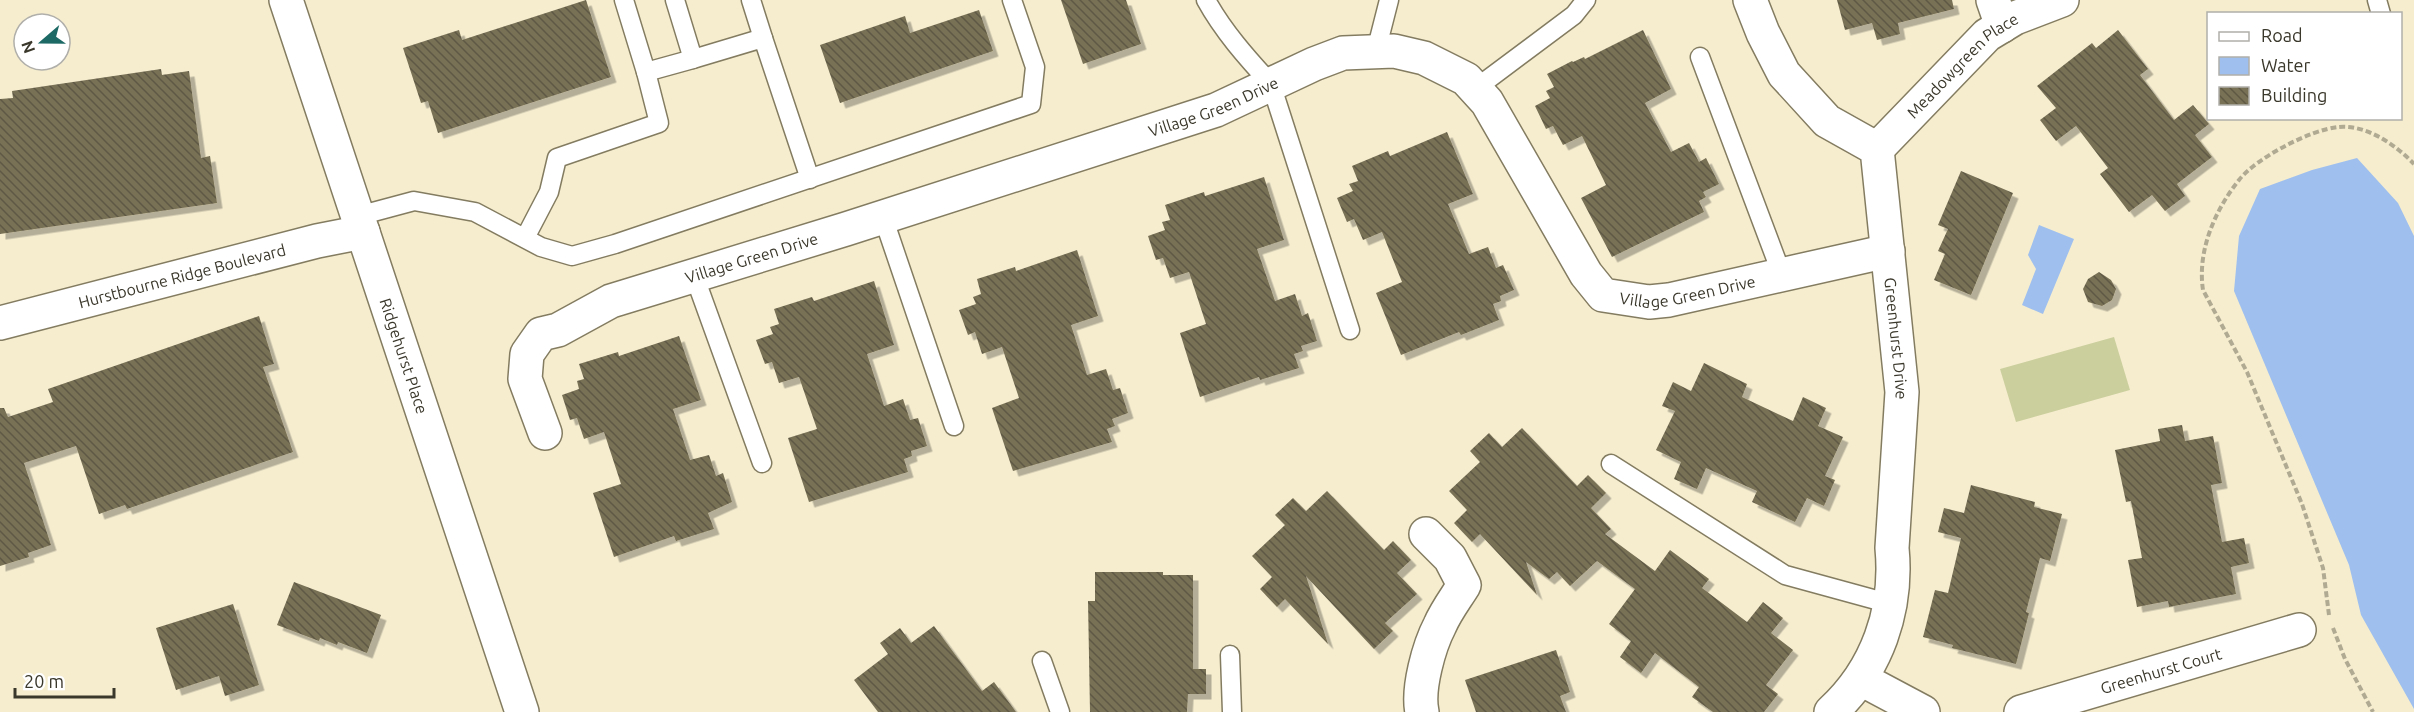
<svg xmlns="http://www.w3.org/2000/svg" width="2414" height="712" font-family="Ubuntu,sans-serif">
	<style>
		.garden { fill: #cbcf9d }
		.water { fill: #9fc0ee }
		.building { fill: url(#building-back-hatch); filter: url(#shadow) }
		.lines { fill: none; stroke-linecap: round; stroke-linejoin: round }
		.lane-casing { stroke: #847c61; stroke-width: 21 }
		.street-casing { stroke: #847c61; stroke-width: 36 }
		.path { stroke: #b1aa93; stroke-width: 4; stroke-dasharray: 6 3; stroke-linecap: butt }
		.lane { stroke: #fff; stroke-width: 18 }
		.street { stroke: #fff; stroke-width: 33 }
		.labels { text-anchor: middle; stroke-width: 6; stroke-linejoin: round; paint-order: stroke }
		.street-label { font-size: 16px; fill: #3a372b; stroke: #fff }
	</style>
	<defs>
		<pattern id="building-back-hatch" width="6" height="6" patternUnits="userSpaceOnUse" patternTransform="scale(1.5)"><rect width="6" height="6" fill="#797156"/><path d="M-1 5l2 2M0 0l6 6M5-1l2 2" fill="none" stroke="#5f5944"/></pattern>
		<filter id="shadow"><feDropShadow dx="5.5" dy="5.5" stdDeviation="0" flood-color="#0004"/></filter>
	</defs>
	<rect width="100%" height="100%" fill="#f6edcf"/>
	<!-- garden -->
	<path class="garden" d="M2114 337 2130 390 2016 422 2000 369Z"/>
	<!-- water -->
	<g class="water">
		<path d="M2357 158 2398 203 2414 236V709L2361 615 2349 565 2234 291 2239 236 2260 189 2312 170Z"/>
		<path d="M2039 225 2074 239 2043 314 2022 305 2036 269 2028 255Z"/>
	</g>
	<!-- building -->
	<g class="building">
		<path d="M586 0 611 77 438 133 428 101 421 103 403 48 459 30 462 40Z"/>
		<path d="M1061 0H1126L1141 44 1083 64Z"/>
		<path d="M1837 0H1952L1954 9 1898 23 1900 34 1877 40 1872 23 1845 30Z"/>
		<path d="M979 10 993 51 840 103 820 45 905 16 910 33Z"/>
		<path d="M1643 30 1671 89 1645 103 1671 152 1689 143 1699 162 1706 158 1719 184 1703 192 1706 197 1699 201 1704 212 1612 257 1581 198 1606 185 1582 136 1563 145 1553 126 1546 129 1535 106 1550 98 1546 91 1554 87 1547 74 1572 61 1573 62 1584 57 1585 59Z"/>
		<path d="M2118 30 2148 69 2140 75 2174 120 2193 105 2209 124 2195 135 2212 157 2177 184 2185 196 2165 211 2152 195 2129 212 2100 174 2108 168 2076 126 2056 141 2040 120 2056 108 2037 86 2092 43 2096 48Z"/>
		<path d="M161 69 162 75 189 71 201 158 210 156 217 203 0 234V99L13 98 12 91Z"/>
		<path d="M1447 132 1473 194 1448 204 1469 254 1488 247 1496 268 1503 265 1514 290 1500 296 1501 301 1493 304 1499 320 1461 335 1459 332 1401 355 1376 293 1402 282 1382 232 1363 240 1354 219 1347 222 1337 198 1353 191 1349 184 1358 181 1352 166 1388 151 1390 156Z"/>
		<path d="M1961 171 2013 193 1971 295 1934 280 1945 254 1938 251 1948 229 1938 225Z"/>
		<path d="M1264 177 1284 240 1257 249 1275 301 1295 294 1302 316 1308 313 1317 341 1301 346 1303 351 1294 354 1299 368 1260 380 1259 377 1200 397 1180 333 1206 324 1189 272 1170 278 1163 258 1156 260 1148 236 1165 230 1162 222 1170 220 1165 205 1204 192 1205 196Z"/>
		<path d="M1077 250 1098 316 1071 325 1087 375 1106 369 1113 390 1120 388 1128 413 1112 419 1115 426 1107 429 1112 442 1013 471 992 408 1019 398 1002 347 982 354 975 332 968 335 959 310 976 304 973 297 981 294 977 279 1015 267 1016 271Z"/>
		<path d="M2099 272 2111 280 2116 289 2112 300 2102 306 2088 302 2083 289 2088 279Z"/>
		<path d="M874 281 894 345 867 354 884 406 903 399 910 420 918 418 927 446 911 451 912 456 904 459 908 472 809 502 788 438 817 429 799 377 779 383 772 362 765 364 756 340 773 334 770 327 779 324 774 309 812 297 814 301Z"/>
		<path d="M259 316 274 364 263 367 293 452 127 509 125 505 99 514 76 446 24 463 51 545 28 553 29 557 0 566V408H4L8 417 53 402 48 389Z"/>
		<path d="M679 336 701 400 673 409 690 460 709 455 716 476 723 473 732 502 708 513 714 529 676 541 674 536 614 557 593 493 621 484 604 432 584 439 577 418 570 420 562 395 579 389 577 381 584 379 579 364 618 352 619 356Z"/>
		<path d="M1704 363 1747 384 1742 397 1793 421 1803 397 1826 408 1818 426 1843 437 1825 476 1835 480 1824 506 1807 498 1795 522 1752 502 1757 491 1706 468 1697 489 1674 479 1681 462 1656 450 1675 411 1662 406 1673 382 1691 391Z"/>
		<path d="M2182 425 2185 441 2213 436 2222 483 2211 485 2222 542 2244 538 2249 563 2231 567 2236 594 2169 607 2168 601 2137 607 2128 560 2142 558 2131 501 2126 502 2115 450 2160 441 2158 429Z"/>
		<path d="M1522 428 1577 486 1588 475 1606 493 1591 508 1611 529 1605 534 1655 571 1670 550 1709 579 1702 588 1747 622 1763 602 1783 618 1771 633 1793 650 1766 685 1778 694 1764 712H1713L1692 697 1699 687 1655 653 1641 673 1620 657 1631 641 1609 624 1635 589 1597 561 1570 586 1557 572 1549 579 1526 562 1537 595 1480 534 1472 542 1454 523 1467 510 1449 491 1480 462 1470 451 1489 433 1502 447Z"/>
		<path d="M1971 485 2035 502 2034 507 2062 514 2050 561 2040 558 2026 612 2029 613 2016 664 1952 648 1953 645 1923 637 1935 590 1948 593 1961 538 1938 532 1944 508 1964 513Z"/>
		<path d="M1327 491 1384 550 1393 541 1411 560 1397 573 1417 594 1385 623 1393 631 1374 649 1306 576 1328 644 1285 599 1277 607 1260 589 1272 577 1252 556 1285 525 1275 515 1293 498 1306 511Z"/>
		<path d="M1095 572H1163V575H1193V669H1206V694H1188L1187 712H1090L1088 601H1095Z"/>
		<path d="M294 582 381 615 367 653 338 642 337 645 320 638 319 641 277 625Z"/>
		<path d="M233 604 259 685 225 696 219 676 176 690 156 628Z"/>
		<path d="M934 626 982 691 994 682 1016 712H878L854 680 888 654 880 643 900 628 911 643Z"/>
		<path d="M1556 650 1570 692 1560 696 1566 712H1476L1465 680Z"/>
	</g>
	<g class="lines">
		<!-- lane casing -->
		<g class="lane-casing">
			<g id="lane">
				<path d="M624 0 646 72 693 59 675 0"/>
				<path d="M751 0 763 38"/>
				<path d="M1206 0C1223 31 1247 58 1271 84L1350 330"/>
				<path d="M2377 0 2381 14"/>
				<path d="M1376 51 1389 0"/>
				<path d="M1700 57 1782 275"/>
				<path d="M693 59 763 38 810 179"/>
				<path d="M1475 89 1574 15 1586 0"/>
				<path d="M358 216 414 201 475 212 541 247 572 256 615 244 1031 104 1035 67 1012 0"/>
				<path d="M883 217 954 426"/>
				<path d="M525 238 549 192 557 158 659 123 646 72"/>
				<path d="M694 275 762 463"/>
				<path d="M1611 464 1785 575 1891 604"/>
				<path d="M1230 655 1232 712"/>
				<path d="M1042 661 1060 712"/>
			</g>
		</g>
		<!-- street casing -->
		<g class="street-casing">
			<g id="street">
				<path id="s1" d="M286 0 522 712"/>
				<path id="s2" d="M1750 0 1763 33 1784 74 1827 121 1877 149 1902 392 1892 548C1898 610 1877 670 1831 712"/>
				<path d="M1993 0 2002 26"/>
				<path id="s3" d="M1877 149 1987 35 2015 18 2062 0"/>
				<path id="s4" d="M0 323 317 241 363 232"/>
				<path id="s5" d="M545 433 525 379 527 354 541 334 558 330 611 301 846 229 1216 110 1314 64 1343 53 1394 51 1424 58 1466 79 1487 102 1586 274 1603 295 1649 302 1669 300 1888 251"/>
				<path d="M1861 679 1923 712"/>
				<path d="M1422 712C1417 689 1429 646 1440 625 1446 611 1456 598 1464 585L1450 558 1426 534"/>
				<path id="s6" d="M2021 712 2299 630"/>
			</g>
		</g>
		<!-- path -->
		<g class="path">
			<path d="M2329 615 2323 568 2302 504 2247 372 2203 290C2197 251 2215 210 2239 180 2256 158 2310 130 2338 127 2366 124 2396 145 2414 164"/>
			<path d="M2333 628 2345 659 2373 712"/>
		</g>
		<!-- lane -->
		<use href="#lane" class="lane"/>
		<!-- street -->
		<use href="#street" class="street"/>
	</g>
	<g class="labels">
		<!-- street labels -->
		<g class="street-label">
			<text dy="6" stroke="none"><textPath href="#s3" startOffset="120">Meadowgreen Place</textPath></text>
			<text dy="6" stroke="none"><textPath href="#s5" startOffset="818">Village Green Drive</textPath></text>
			<text dy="6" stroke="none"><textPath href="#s5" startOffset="332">Village Green Drive</textPath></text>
			<text dy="6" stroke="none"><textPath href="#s4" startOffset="188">Hurstbourne Ridge Boulevard</textPath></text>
			<text dy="6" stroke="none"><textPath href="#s5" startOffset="1430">Village Green Drive</textPath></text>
			<text dy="6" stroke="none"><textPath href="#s2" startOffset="393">Greenhurst Drive</textPath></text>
			<text dy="6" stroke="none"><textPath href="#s1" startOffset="375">Ridgehurst Place</textPath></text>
			<text dy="6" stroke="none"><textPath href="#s6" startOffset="146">Greenhurst Court</textPath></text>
		</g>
	</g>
	<!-- legend -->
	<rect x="2207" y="12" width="195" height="108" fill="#ffffff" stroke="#b0afaa" stroke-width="1.5"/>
	<rect x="2219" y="32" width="30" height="9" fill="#ffffff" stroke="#b0afaa" stroke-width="1.5"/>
	<text x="2261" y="42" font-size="18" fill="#3a372b">Road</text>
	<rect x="2219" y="57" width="30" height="18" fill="#9fc0ee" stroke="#b0afaa" stroke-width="1.5"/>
	<text x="2261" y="72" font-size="18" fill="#3a372b">Water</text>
	<rect x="2219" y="87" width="30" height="18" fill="url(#building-back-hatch)" stroke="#b0afaa" stroke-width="1.5"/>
	<text x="2261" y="102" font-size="18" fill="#3a372b">Building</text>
	<!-- north arrow -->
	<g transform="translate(42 42) rotate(250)"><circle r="28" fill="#ffffff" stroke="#b0afaa" stroke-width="1.5"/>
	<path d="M0-4.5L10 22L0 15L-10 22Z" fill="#1d6965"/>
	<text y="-9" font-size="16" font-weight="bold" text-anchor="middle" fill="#3a372b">N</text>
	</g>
	<!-- scale -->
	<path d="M15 688v9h99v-9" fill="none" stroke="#3a372b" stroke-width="3"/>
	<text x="24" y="688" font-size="18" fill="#3a372b" stroke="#ffffff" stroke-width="4.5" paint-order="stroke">20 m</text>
</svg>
